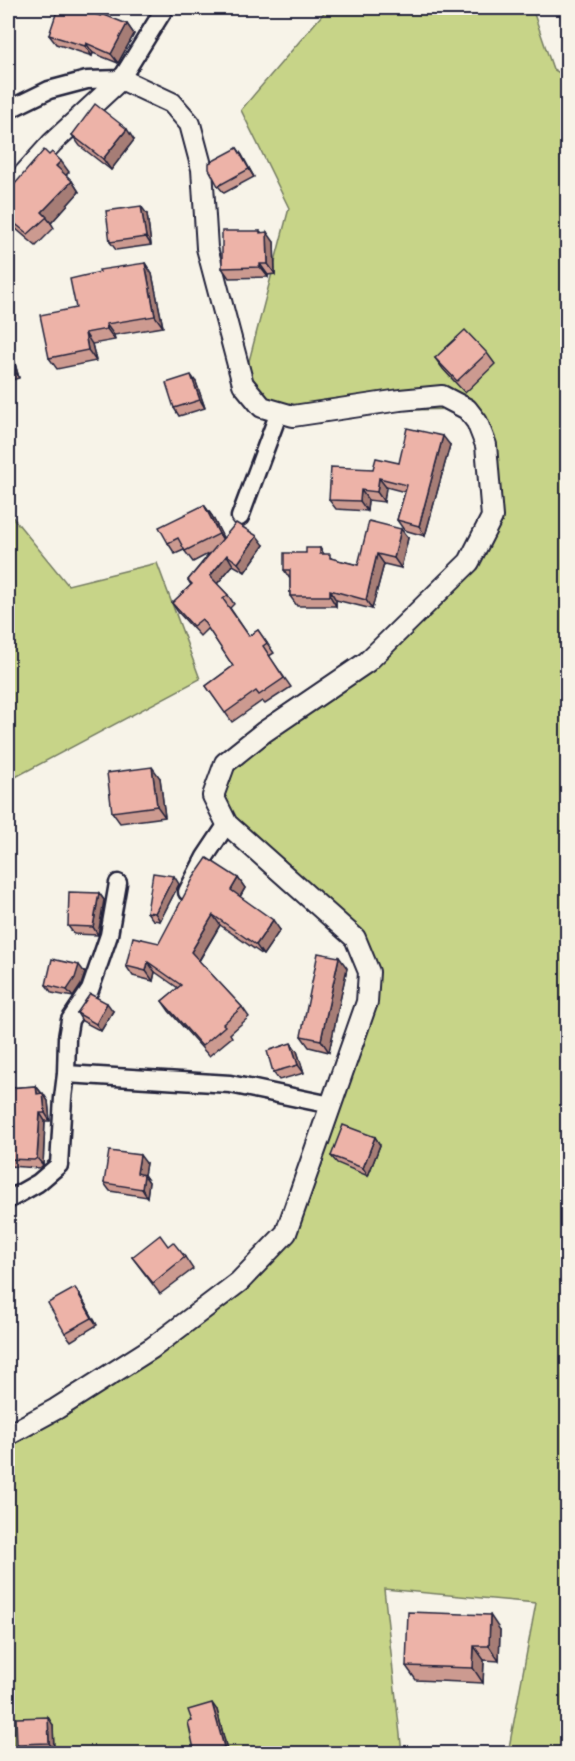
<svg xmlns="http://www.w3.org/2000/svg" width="575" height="1761" font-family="'Balsamiq Sans',sans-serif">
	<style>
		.green { fill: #c7d488; stroke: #747b62; stroke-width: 1.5 }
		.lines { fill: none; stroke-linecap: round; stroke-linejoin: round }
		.minor-casing { stroke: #22223b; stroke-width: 21 }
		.tertiary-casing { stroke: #22223b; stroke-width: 24 }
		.minor { stroke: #f7f3e8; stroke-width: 16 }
		.tertiary { stroke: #f7f3e8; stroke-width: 20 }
		.wall { fill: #cc9a90; stroke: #22223b; stroke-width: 1.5 }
		.shaded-wall { fill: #a67d76; stroke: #22223b; stroke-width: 1.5 }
		.building { fill: #edb3a8; stroke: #22223b; stroke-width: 1.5 }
	</style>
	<rect width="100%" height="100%" fill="#f7f3e8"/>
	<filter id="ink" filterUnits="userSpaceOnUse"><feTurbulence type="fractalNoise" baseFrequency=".0167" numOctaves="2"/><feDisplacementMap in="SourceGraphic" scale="12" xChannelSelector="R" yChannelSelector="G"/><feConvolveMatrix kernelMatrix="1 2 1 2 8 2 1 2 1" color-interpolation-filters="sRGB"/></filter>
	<g filter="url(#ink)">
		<!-- green -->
		<g class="green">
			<path d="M328 8H532L553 69 568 78 567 1753H508L536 1603 384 1589 402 1753H8V1429L171 1333 286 1233 367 1002 355 938 227 824 220 777 264 732 446 584 492 517 467 409 279 412 243 384 289 208 241 110Z"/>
			<path d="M10 514 68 585 157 563 200 679 8 781V517Z"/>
		</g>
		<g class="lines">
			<!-- minor casing -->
			<g class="minor-casing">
				<g id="minor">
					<path d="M8 110 49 90 87 80 121 79 165 8"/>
					<path d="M240 517 279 412"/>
					<path d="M187 892 205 857 227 824"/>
					<path d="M66 1074 67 1038 70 1020 90 990 109 935 118 883"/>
					<path d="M8 1200 38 1183 59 1165 63 1098 66 1074 230 1084 331 1105"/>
				</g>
			</g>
			<!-- tertiary casing -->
			<g class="tertiary-casing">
				<path id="tertiary" d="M8 192 52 143 121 79 172 103 190 124 202 169 207 248 243 384 262 407 293 416 400 400 442 396 467 409 477 422 486 445 492 517 469 562 367 662 264 732 225 763 213 796 227 824 355 938 369 972 367 1002 286 1233 239 1282 152 1348 56 1409 8 1435"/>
			</g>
			<!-- minor -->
			<use href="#minor" class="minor"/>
			<!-- tertiary -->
			<use href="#tertiary" class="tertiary"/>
		</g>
		<!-- wall -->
		<g class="wall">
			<path d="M127 24 134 34 118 63 93 53 92 56 56 44 49 35Z"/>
			<path d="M72 135 134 140 111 170 80 146Z"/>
			<path d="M237 148 254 177 224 193 218 186Z"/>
			<path d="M69 172 66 175 72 181 79 192 51 223 54 228 36 246 16 229 8 235V192Z"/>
			<path d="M147 214 151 245 116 250 110 242Z"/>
			<path d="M260 231 274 242 275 274 268 275V277L229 278 222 268Z"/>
			<path d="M145 263 152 274 163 327 114 335 115 340 92 344 96 361 57 369 49 358 76 308Z"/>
			<path d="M487 353 495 364 465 393 443 369 435 358Z"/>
			<path d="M8 357 14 360 19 378 8 381Z"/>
			<path d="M196 382 205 408 179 416 174 408Z"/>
			<path d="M450 445 425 536 404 530 397 520 405 492 386 487 384 502 368 500 367 511 336 509 329 500 373 469 399 463Z"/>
			<path d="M204 505 212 516 223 538 264 545 245 572 233 565 217 584 228 595 234 604 230 608 249 636 258 630 274 653 269 656 291 687 265 704 262 701 232 722 206 686 233 666 208 628 200 636 178 612 172 603 191 585 188 580 210 553 193 562 184 550 175 554 168 543Z"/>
			<path d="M408 538 401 568 384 564 372 609 336 600V606H297L290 596V579L284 570 306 553 320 548 324 554 333 559 358 565Z"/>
			<path d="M160 778 165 817 120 823 112 812Z"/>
			<path d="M238 878 245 888 240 897 280 930 263 955 220 925 199 961 242 1007 249 1017 230 1034 232 1037 209 1056 169 1011 162 1001 178 988 155 972 153 981 133 976 126 966 159 943Z"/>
			<path d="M179 884 160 921 153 920 147 912Z"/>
			<path d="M99 893 104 900 98 935 74 934 68 926Z"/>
			<path d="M347 968 329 1052 309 1047 301 1036Z"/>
			<path d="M85 973 81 985 73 997 52 993 46 985Z"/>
			<path d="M113 1011 101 1031 82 1021 77 1013Z"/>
			<path d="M297 1051 304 1073 279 1080 273 1072Z"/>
			<path d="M36 1086 48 1101 50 1121H45L43 1165 40 1168 8 1166V1088Z"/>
			<path d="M375 1137 380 1145 368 1176 337 1163 331 1156Z"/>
			<path d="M146 1163 144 1175 149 1182 147 1197 110 1191 104 1183Z"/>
			<path d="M168 1246 185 1257 193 1269 160 1294 132 1257Z"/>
			<path d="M80 1295 97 1325 71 1341 65 1333Z"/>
			<path d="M500 1630 499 1661 484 1660 483 1683 416 1680 406 1666Z"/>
			<path d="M217 1710 228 1754H195L192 1721Z"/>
			<path d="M53 1725 54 1751 22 1752 17 1744Z"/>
		</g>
		<!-- shaded-wall -->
		<g class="shaded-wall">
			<path d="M127 24 134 34 118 63 111 54Z"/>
			<path d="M86 43 93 53 92 56 85 46Z"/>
			<path d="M127 129 134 140 111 170 103 159Z"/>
			<path d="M237 148 242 155 254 177 249 169Z"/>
			<path d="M61 161 69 172 64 177 56 166Z"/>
			<path d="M72 181 79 192 51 223 42 212Z"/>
			<path d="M141 206 147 214 151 245 146 237Z"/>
			<path d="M267 232 274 242 275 274 268 264Z"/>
			<path d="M145 263 152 274 163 327 155 316Z"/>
			<path d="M260 264 268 275V277L260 267Z"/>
			<path d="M106 324 114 335 115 340 107 329Z"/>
			<path d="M85 333 92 344 96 361 88 350Z"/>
			<path d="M11 356 14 360 19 378 16 374Z"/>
			<path d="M191 375 196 382 205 408 200 400Z"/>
			<path d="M443 436 450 445 425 536 419 526Z"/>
			<path d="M379 478 386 487 384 502 377 492Z"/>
			<path d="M361 490 368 500 367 511 360 501Z"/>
			<path d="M204 505 212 516 227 545 219 534Z"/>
			<path d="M401 529 408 538 401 568 394 558Z"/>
			<path d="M257 536 264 545 245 572 238 563Z"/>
			<path d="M377 554 384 564 372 609 366 600Z"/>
			<path d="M227 555 233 565 216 585 210 576Z"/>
			<path d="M330 590 336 600V606L330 596Z"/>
			<path d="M152 767 160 778 165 817 157 806Z"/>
			<path d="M174 876 179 884 160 921 155 913Z"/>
			<path d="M238 878 245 888 238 900 231 890Z"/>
			<path d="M99 893 104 900 98 935 93 927Z"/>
			<path d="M213 915 220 925 198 962 191 952Z"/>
			<path d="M273 920 280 930 263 955 256 945Z"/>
			<path d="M339 957 347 968 329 1052 321 1040Z"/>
			<path d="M148 962 155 972 153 981 146 971Z"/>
			<path d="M79 965 85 973 81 985 73 997 67 990Z"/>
			<path d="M107 1003 113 1011 101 1031 96 1024Z"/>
			<path d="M291 1043 297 1051 304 1073 298 1065Z"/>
			<path d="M36 1086 42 1094H37Z"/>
			<path d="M43 1093 48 1101 50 1121 45 1113Z"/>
			<path d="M40 1113 45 1121 43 1165 37 1158Z"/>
			<path d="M375 1137 380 1145 368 1176 363 1168Z"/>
			<path d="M140 1155 146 1163 143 1181 137 1173Z"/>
			<path d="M144 1175 149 1182 147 1197 142 1189Z"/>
			<path d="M75 1288 80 1295 97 1325 92 1318Z"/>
			<path d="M490 1615 500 1630 499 1661 489 1646Z"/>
			<path d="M474 1646 484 1660 483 1683 473 1668Z"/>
			<path d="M212 1703 217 1710 228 1754 224 1747Z"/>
			<path d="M48 1717 53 1725 54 1751 49 1743Z"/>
		</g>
		<!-- building -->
		<g class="building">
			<path d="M58 8H75L101 16 102 14 127 24 111 54 86 43 85 46 49 35Z"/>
			<path d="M95 104 127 129 103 159 72 135Z"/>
			<path d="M237 148 249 169 218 186 209 169V163Z"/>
			<path d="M44 150 49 155 52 152 61 161 56 166 72 181 42 212 47 217 28 234 8 218V219V192Z"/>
			<path d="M141 206 146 237 110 242 106 211Z"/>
			<path d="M222 231H260V233L267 232 268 264H260V267L222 268Z"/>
			<path d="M145 263 155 316 106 324 107 329 85 333 88 350 49 358 40 315 76 308 70 279 100 272 99 270Z"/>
			<path d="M465 330 487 353 457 381 435 358Z"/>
			<path d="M11 356 16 374 8 376V357Z"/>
			<path d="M191 375 200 400 174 408 166 383Z"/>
			<path d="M407 428 443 436 419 526 397 520 407 485 379 478 377 492 361 490 360 501 329 500 331 467 373 469 376 458 399 463Z"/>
			<path d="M204 505 219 534 185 551 178 538 168 543 159 527Z"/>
			<path d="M369 521 401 529 394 558 377 554 366 600 330 590V596H290V570H284V553H306V548H320V554H330V558L358 565Z"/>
			<path d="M236 523 257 536 238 563 227 555 210 576 228 595 223 599 249 636 258 630 267 643 263 646 284 678 259 695 256 691 225 713 206 686 233 666 202 619 193 626 172 603 192 584 188 580Z"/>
			<path d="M152 767 157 806 112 812 107 773Z"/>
			<path d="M207 858 238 878 231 890 273 920 256 945 213 915 191 952 242 1007 223 1024 225 1026 202 1046 162 1001 181 985 148 962 146 971 126 966 133 937 159 943 194 877Z"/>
			<path d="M153 873 174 876 155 913 147 912Z"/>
			<path d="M69 892 99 893 93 927 68 926Z"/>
			<path d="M318 953 339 957 321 1040 301 1036Z"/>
			<path d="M52 959 79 965 75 978 67 990 46 985Z"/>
			<path d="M90 994 107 1003 96 1024 77 1013Z"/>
			<path d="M291 1043 298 1065 273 1072 267 1051Z"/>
			<path d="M36 1086 37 1094 43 1093 45 1113H40L37 1158 34 1160 8 1159V1088Z"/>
			<path d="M343 1125 375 1137 363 1168 331 1156Z"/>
			<path d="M109 1151 140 1155 137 1173 144 1175 142 1189 104 1183Z"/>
			<path d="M160 1235 168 1246 173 1242 185 1257 153 1283 132 1257Z"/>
			<path d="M75 1288 92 1318 65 1333 48 1303Z"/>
			<path d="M408 1612 490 1615 489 1646H474L473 1668 406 1666Z"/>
			<path d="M212 1703 224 1747 200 1754H195L188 1722 192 1721 188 1710Z"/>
			<path d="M48 1717 49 1743 17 1744 16 1718Z"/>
		</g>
	</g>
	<!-- margin -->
	<rect width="575" height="1761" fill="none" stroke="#f7f3e8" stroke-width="30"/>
	<rect x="15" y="15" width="545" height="1731" fill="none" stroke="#22223b" stroke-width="2" filter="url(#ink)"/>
</svg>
